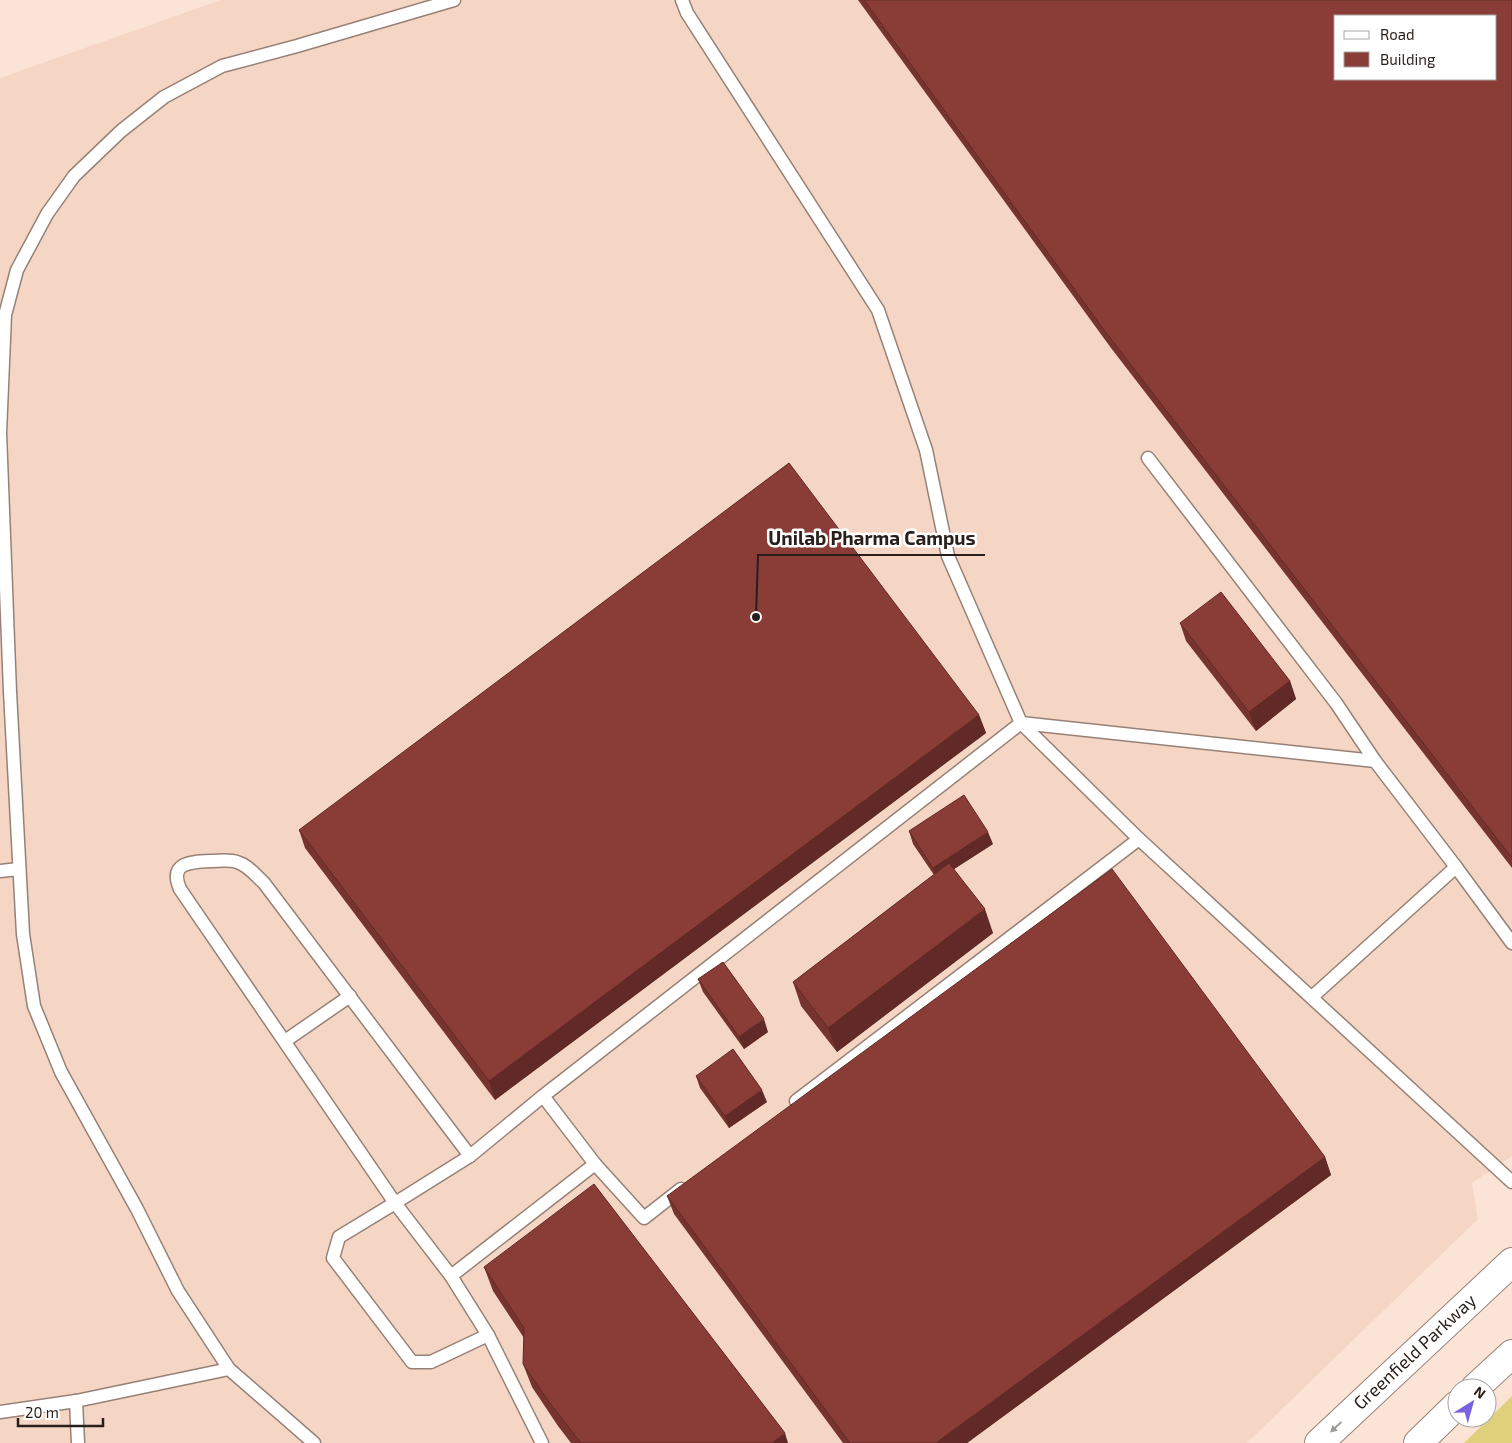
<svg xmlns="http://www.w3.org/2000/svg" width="1512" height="1443" font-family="'Exo 2',sans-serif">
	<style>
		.built { fill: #f5d6c5; fill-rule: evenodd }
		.green { fill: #e0d07b }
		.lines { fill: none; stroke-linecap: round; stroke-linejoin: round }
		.service-casing { stroke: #978176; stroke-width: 15 }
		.secondary-casing { stroke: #978176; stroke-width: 30 }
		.service { stroke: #fff; stroke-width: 12 }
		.secondary { stroke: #fff; stroke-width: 28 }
		.wall { fill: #77342f }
		.shaded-wall { fill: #612a26 }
		.building { fill: #8a3c37; stroke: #612a26; fill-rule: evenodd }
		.oneway { fill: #9e9a98 }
		.labels { text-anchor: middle; stroke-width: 5; stroke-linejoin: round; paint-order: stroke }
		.street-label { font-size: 18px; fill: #281f1a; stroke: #fff }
		.leader { fill: none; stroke: #281f1a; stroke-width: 2 }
		.callout-dot { fill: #281f1a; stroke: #fff; stroke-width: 2 }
		.callout-label { font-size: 19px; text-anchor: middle; font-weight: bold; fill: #281f1a; stroke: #fff; stroke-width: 5; stroke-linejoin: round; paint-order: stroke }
	</style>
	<rect width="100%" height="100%" fill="#fbe3d6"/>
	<!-- built -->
	<path class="built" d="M221 0H1512V1156L1472 1183 1478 1219 1247 1443H0V78ZM1336 16H1496V79H1336Z"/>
	<!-- green -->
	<path class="green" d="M1512 1396V1443H1464Z"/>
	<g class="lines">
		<!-- service casing -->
		<g class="service-casing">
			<g id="service">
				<path d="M682 0 687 13 878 310 926 450 948 556 1021 723 1139 839 1512 1182"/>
				<path d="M1148 458 1336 703 1375 761"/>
				<path d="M1456 867 1512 943"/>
				<path d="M0 871 19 869"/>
				<path d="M285 1041 350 996"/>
				<path d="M543 1096 595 1164 644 1218 681 1189"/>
				<path d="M796 1101 1139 839"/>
				<path d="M470 1156 264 883C256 876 248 865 237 862 229 859 218 861 210 861 189 862 169 863 180 889L395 1203 339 1237 333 1258 412 1362H431L488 1335"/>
				<path d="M451 1276 595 1164"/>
				<path d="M76 1401 78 1443"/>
				<path d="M0 1412 76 1401 229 1369"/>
				<path d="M314 1443 229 1369 178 1291 137 1209 61 1072 34 1006 23 934 10 692 0 433 5 315 17 270 47 214 74 176 121 131 164 97 222 66 297 46 454 0"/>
				<path d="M542 1443 488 1335 451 1276 395 1203 470 1156 543 1096 1021 723 1375 761 1456 867 1312 997"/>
			</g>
		</g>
		<!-- secondary casing -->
		<g class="secondary-casing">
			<g id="secondary">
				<path d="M1475 1388 1512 1354"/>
				<path d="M1319 1443 1512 1262"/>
				<path d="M1418 1443 1457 1405"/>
			</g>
		</g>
		<!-- service -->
		<use href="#service" class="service"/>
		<!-- secondary -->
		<use href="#secondary" class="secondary"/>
	</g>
	<!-- wall -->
	<g class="wall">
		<path d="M858 0H1512V868L1111 348Z"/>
		<path d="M1180 623 1290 681 1296 699 1256 731 1186 641Z"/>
		<path d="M979 715 986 733 495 1100 305 848 299 830Z"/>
		<path d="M909 831 993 844 954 869 993 933 837 1052 801 1006 793 982 934 875 913 844Z"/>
		<path d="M698 979 768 1032 744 1049 703 992Z"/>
		<path d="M696 1076 767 1102 729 1128 700 1088Z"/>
		<path d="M1325 1157 1331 1175 967 1443H843L674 1214 667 1196Z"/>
		<path d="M484 1267 788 1443H571L558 1426 532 1387 523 1364 524 1338 493 1291Z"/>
	</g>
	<!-- shaded-wall -->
	<g class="shaded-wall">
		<path d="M1290 681 1296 699 1256 731 1249 712Z"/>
		<path d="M979 715 986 733 495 1100 489 1081Z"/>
		<path d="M988 832 993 844 937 880 933 868Z"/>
		<path d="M985 909 993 933 837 1052 828 1028Z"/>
		<path d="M764 1019 768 1032 744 1049 739 1037Z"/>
		<path d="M762 1090 767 1102 729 1128 725 1116Z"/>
		<path d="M1325 1157 1331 1175 967 1443H936Z"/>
		<path d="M785 1433 788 1443H772Z"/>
	</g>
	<!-- building -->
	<g class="building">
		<path d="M864 0H1512V858L1104 330ZM1336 16H1496V79H1336Z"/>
		<path d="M789 463 979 715 489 1081 299 830Z"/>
		<path d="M1221 592 1290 681 1249 712 1180 623Z"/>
		<path d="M964 795 988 832 933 868 909 831Z"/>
		<path d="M949 863 985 909 828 1028 793 982Z"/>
		<path d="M1112 869 1325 1157 936 1443H850L667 1196Z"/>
		<path d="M723 962 764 1019 739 1037 698 979Z"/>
		<path d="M733 1049 762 1090 725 1116 696 1076Z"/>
		<path d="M594 1184 785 1433 772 1443H581L549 1402 523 1364 524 1328 484 1267Z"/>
	</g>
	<!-- one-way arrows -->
	<defs><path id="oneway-solid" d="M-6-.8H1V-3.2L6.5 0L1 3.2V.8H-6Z" transform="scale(1.25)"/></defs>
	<use class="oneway" href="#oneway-solid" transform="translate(1336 1427) rotate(137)"/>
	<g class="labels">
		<!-- street labels -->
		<g class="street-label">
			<text transform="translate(1415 1352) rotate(-43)" y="6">Greenfield Parkway</text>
		</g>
	</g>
	<!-- callouts -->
	<path class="leader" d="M756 617L758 555H985"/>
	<circle class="callout-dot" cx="756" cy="617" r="5"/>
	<g class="callout-label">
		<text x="872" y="545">Unilab Pharma Campus</text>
	</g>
	<!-- legend -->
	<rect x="1334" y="15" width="162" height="65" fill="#ffffff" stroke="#a9a5a3"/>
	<rect x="1344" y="31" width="25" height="8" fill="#ffffff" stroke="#a9a5a3"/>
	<text x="1380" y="40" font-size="15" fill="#281f1a">Road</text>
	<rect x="1344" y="52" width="25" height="15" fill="#8a3c37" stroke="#a9a5a3"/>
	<text x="1380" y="65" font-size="15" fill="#281f1a">Building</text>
	<!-- north arrow -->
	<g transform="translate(1472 1403) rotate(37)"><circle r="24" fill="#ffffff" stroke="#a9a5a3"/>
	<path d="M0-4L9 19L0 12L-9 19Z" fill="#7962dd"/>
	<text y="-8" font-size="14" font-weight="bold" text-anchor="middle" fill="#281f1a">N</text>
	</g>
	<!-- scale -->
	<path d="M18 1418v8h85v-8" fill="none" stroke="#281f1a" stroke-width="2.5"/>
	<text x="25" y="1418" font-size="15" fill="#281f1a" stroke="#ffffff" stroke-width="4" paint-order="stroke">20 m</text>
</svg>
